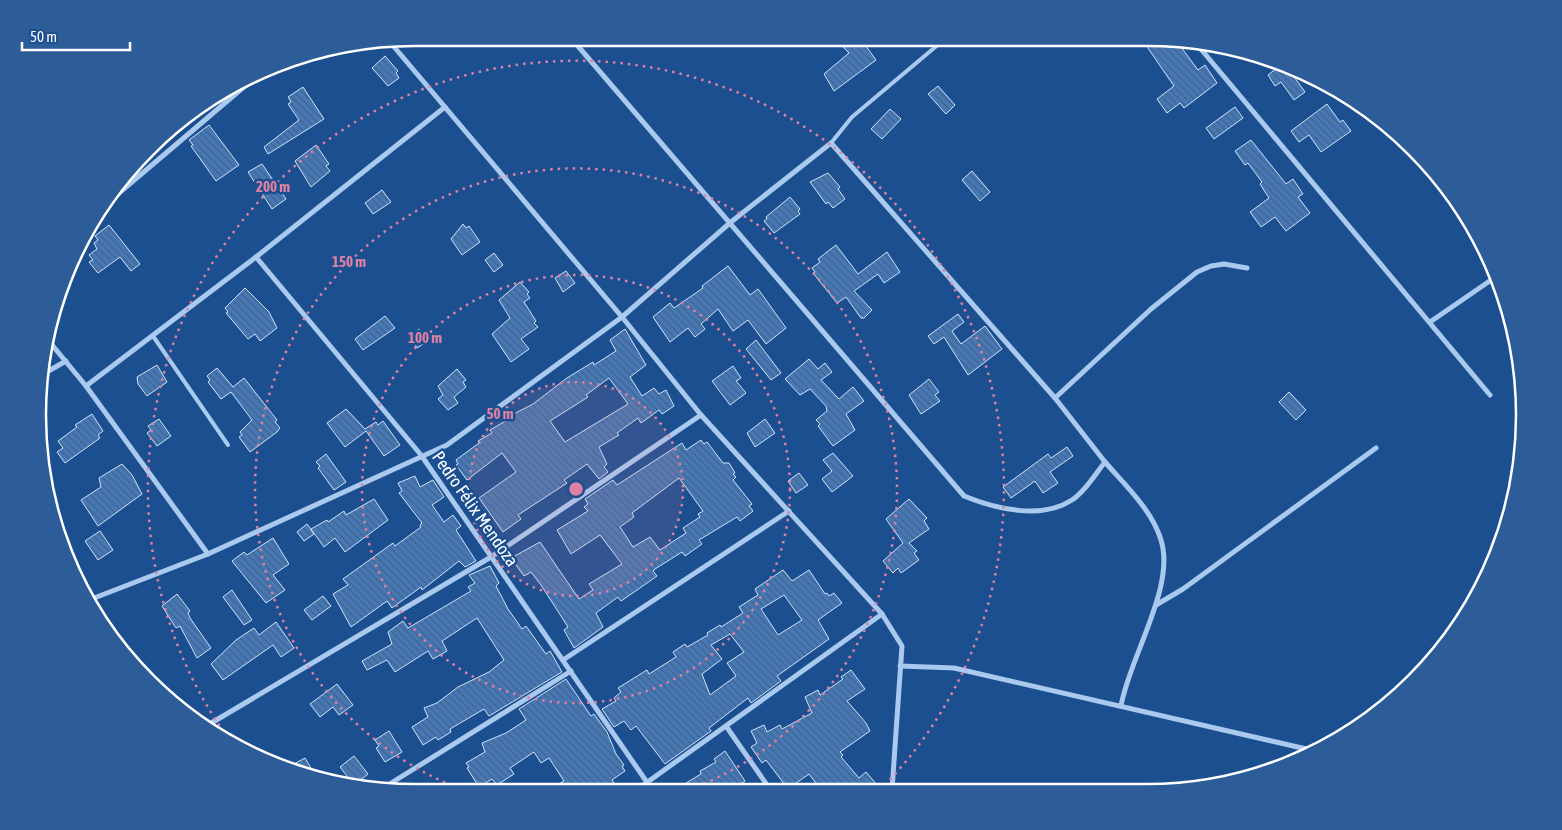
<svg xmlns="http://www.w3.org/2000/svg" width="1562" height="830" font-family="'Asap Condensed',sans-serif">
	<style>
		.building { fill: url(#building-back-hatch); stroke: #cfe3fa; fill-rule: evenodd }
		.lines { fill: none; stroke-linecap: round; stroke-linejoin: round }
		.service { stroke: #a9c9ee; stroke-width: 4 }
		.minor { stroke: #a9c9ee; stroke-width: 5 }
		.ring { fill: none; stroke: #dd80a5; stroke-width: 2.5; stroke-dasharray: 2.5 5 }
		.labels { text-anchor: middle; stroke-width: 5; stroke-linejoin: round; paint-order: stroke }
		.street-label { font-size: 18px; fill: #fff; stroke: #1b4f8f }
		.rim { fill: none; stroke: #fff; stroke-width: 2.5 }
		.centre { fill: #dd80a5; stroke: #1b4f8f; stroke-width: 2.5 }
		.ring-label { font-size: 15px; text-anchor: middle; font-weight: bold; fill: #dd80a5; stroke: #1b4f8f; stroke-width: 5; stroke-linejoin: round; paint-order: stroke }
	</style>
	<defs>
		<pattern id="building-back-hatch" width="6" height="6" patternUnits="userSpaceOnUse" patternTransform="scale(1.25)"><rect width="6" height="6" fill="#4478b7"/><path d="M-1 5l2 2M0 0l6 6M5-1l2 2" fill="none" stroke="#486282"/></pattern>
	</defs>
	<rect width="100%" height="100%" fill="#1b4f8f"/>
	<!-- building -->
	<g class="building">
		<path d="M846 38H860L876 60 834 91 824 74 849 53 840 44Z"/>
		<path d="M1141 38 1175 39 1198 70 1205 65 1217 83 1184 108 1180 103 1167 113 1157 99 1174 86Z"/>
		<path d="M385 56 398 71 396 73 399 78 388 86 372 68Z"/>
		<path d="M1282 64 1297 70 1292 74 1305 92 1294 100 1281 82 1275 86 1268 75Z"/>
		<path d="M938 86 955 105 946 114 928 94Z"/>
		<path d="M303 87 324 119 268 154 264 147 299 120 288 104 291 102 288 97Z"/>
		<path d="M1327 104 1340 122 1343 120 1351 131 1321 152 1309 135 1299 142 1291 131Z"/>
		<path d="M1235 107 1243 118 1214 139 1206 128Z"/>
		<path d="M890 109 901 119 882 139 871 129Z"/>
		<path d="M209 125 239 165 216 181 191 146 193 145 189 140Z"/>
		<path d="M1251 140 1286 184 1293 179 1303 194 1298 197 1310 213 1286 231 1275 217 1261 227 1250 212 1269 198 1260 184 1262 182 1248 163 1245 165 1235 151Z"/>
		<path d="M316 145 329 164 326 166 330 171 311 187 295 161Z"/>
		<path d="M262 164 286 199 272 209 248 172Z"/>
		<path d="M972 171 990 192 980 201 962 180Z"/>
		<path d="M828 173 840 187 838 189 845 199 833 208 828 202 826 204 810 182Z"/>
		<path d="M382 190 391 202 373 214 365 203Z"/>
		<path d="M790 197 800 209 798 211 800 214 774 233 764 221 767 219 766 217Z"/>
		<path d="M463 224 466 228 469 226 480 242 462 255 451 239Z"/>
		<path d="M109 225 140 264 131 271 120 257 98 273 89 262 93 260 89 255 97 249 94 243 98 240 95 236Z"/>
		<path d="M836 245 858 274 887 252 900 272 884 283 878 274 854 291 872 310 864 318H861L846 297 837 303 813 273 815 272 812 268 820 262 818 259Z"/>
		<path d="M494 253 503 265 494 272 485 260Z"/>
		<path d="M728 266 750 295 758 289 786 328 766 344 748 320 733 331 718 309 701 324 705 329 695 337 688 328 670 342 653 317 670 303 674 308 703 288 702 286Z"/>
		<path d="M566 271 575 283 563 292 555 278Z"/>
		<path d="M520 282 529 292 527 294 530 298 524 302 536 321 534 323 538 327 521 339 529 349 511 362 492 334 510 318 499 300Z"/>
		<path d="M245 288 269 312 277 328 260 341 255 334 248 339 226 313 228 312 225 308Z"/>
		<path d="M958 314 964 322 952 331 961 344 985 326 1002 349 968 375 944 337 934 344 928 336Z"/>
		<path d="M385 316 395 328 363 350 355 339Z"/>
		<path d="M419 329 428 341 417 348 409 336Z"/>
		<path d="M625 329 646 365 630 377 642 396 654 388 659 394 666 390 674 406 662 414 659 410 641 423 638 418 617 433 619 435 599 447 607 464 604 467 608 472 599 479 587 464 564 480 567 483 518 515 521 519 503 532 479 498 516 472 502 453 467 480 456 465 458 464 456 460 479 443 478 441 492 433 490 430 511 418 510 416 533 404 567 378 593 362 594 365 616 351 610 340ZM609 378 628 404 565 442 550 421 588 397 586 395Z"/>
		<path d="M756 340 781 373 771 380 746 349Z"/>
		<path d="M809 359 818 369 825 363 832 372 821 380 839 399 853 387 864 401 846 414 855 430 833 446 818 426 820 424 816 420 827 411 826 406 810 389 800 395 785 379Z"/>
		<path d="M157 365 167 382 147 396 138 384 137 377Z"/>
		<path d="M733 366 741 378 736 381 746 393 730 405 712 381Z"/>
		<path d="M217 368 233 387 244 378 277 420 275 422 280 428 277 432 250 452 239 437 242 435 240 432 252 420 231 392 221 399 208 382 210 380 207 376Z"/>
		<path d="M457 369 466 380 463 382 466 387 454 397 458 403 448 410 438 399 443 395 438 386Z"/>
		<path d="M929 379 939 392 935 395 940 401 921 414 909 395Z"/>
		<path d="M1289 392 1306 410 1296 420 1279 402Z"/>
		<path d="M346 409 365 429 376 422 378 425 383 421 400 445 384 456 366 431 345 447 327 423Z"/>
		<path d="M92 414 103 431 98 435 100 438 65 463 57 452 63 448 58 441 77 427 75 425Z"/>
		<path d="M159 419 171 436 157 446 147 433 151 430 148 426Z"/>
		<path d="M765 419 775 433 755 447 747 433Z"/>
		<path d="M701 440 704 444 707 442 723 463H729L735 473 733 474 736 477 733 480 752 504 749 506 753 511 740 521 737 517 699 540 702 544 685 556 682 552 655 569 653 571 657 576 640 588 621 601 618 597 596 613 603 627 574 648 564 630 568 627 541 585 531 572 524 576 511 558 540 542 579 599 593 590 589 584 622 564 600 535 571 554 557 530 588 511 584 507 588 504 585 499 613 480 617 485 682 443 686 450ZM679 478 703 511 698 514 700 517 683 528 686 533 660 550 650 537 633 547 620 527 634 517 632 513Z"/>
		<path d="M1067 447 1073 456 1050 472 1058 483 1043 493 1035 481 1011 498 1003 487 1048 454 1051 458Z"/>
		<path d="M833 453 853 476 832 492 822 479 832 471 823 460Z"/>
		<path d="M326 454 346 482 334 490 318 468 320 466 316 462Z"/>
		<path d="M122 464 132 475 142 494 98 526 81 500 101 487 99 478Z"/>
		<path d="M799 473 808 485 796 493 788 481Z"/>
		<path d="M415 476 420 487 433 480 444 497 432 505 444 522 453 515 461 526 456 530 476 561 465 567 459 561 422 590 421 587 392 608 387 601 351 627 333 594 348 585 343 579 393 543 395 546 421 527 420 525 422 523 399 493 402 491 398 483Z"/>
		<path d="M374 499 388 520 345 552 335 538 324 547 311 529 327 520 328 522 344 511 346 515Z"/>
		<path d="M909 499 927 518 924 521 929 529 909 543 917 551 914 553 919 560 901 573 898 568 893 573 883 561 903 543 886 519Z"/>
		<path d="M307 524 314 534 304 541 297 532Z"/>
		<path d="M100 531 113 550 98 560 85 541Z"/>
		<path d="M273 538 289 564 273 575 285 590 266 603 232 561 244 552 247 555Z"/>
		<path d="M490 566 499 583 496 586 508 609 522 629 526 626 546 654 550 651 562 672 489 716 484 709 450 729 451 732 438 740 436 737 423 745 412 727 428 717 424 708 437 703 458 687 489 672 504 660 477 618 442 641 447 651 433 659 428 651 395 672 387 660 367 670 362 661 392 644 388 632 403 621 408 628 471 591 468 587 475 583 469 575Z"/>
		<path d="M783 570 792 581 809 570 825 594 827 593 829 596 834 593 842 603 818 620 829 639 777 676 781 681 751 703 748 698 709 728 711 731 665 764 636 726 631 730 624 721 614 727 602 709 616 701 614 698 621 692 618 688 647 670 649 674 676 657 673 652 685 644 687 647 708 635 707 633 720 625 721 627 743 613 739 607 758 595 755 589ZM784 595 802 620 778 635 761 609ZM730 634 744 652 727 663 736 676 710 695 702 674 722 659 711 645Z"/>
		<path d="M232 590 252 620 244 625 223 597Z"/>
		<path d="M177 594 190 611 188 613 190 618 211 648 197 658 180 626 176 628 162 606Z"/>
		<path d="M323 596 331 606 312 620 304 610Z"/>
		<path d="M276 622 294 648 281 657 273 645 223 680 211 664 236 640 254 628 259 635Z"/>
		<path d="M851 670 865 689 847 701 866 723 870 731 840 752 843 755 841 757 859 778 866 772 877 785 871 790H821L809 774 788 789 766 760 762 763 751 747 757 743 751 731 764 725 767 732 780 725 782 729 812 713 805 697 818 690 820 695 843 679 841 677Z"/>
		<path d="M566 679 591 716 594 714 607 732 616 754 624 765 622 766 625 771 612 780 616 786 608 791H602L600 788 596 791H547L564 781 549 758 541 763 534 752 510 768 514 774 497 785 492 779 479 787 467 768 469 767 466 763 485 752 482 743 506 733 526 720 519 709Z"/>
		<path d="M337 684 353 705 339 715 333 707 320 717 310 704Z"/>
		<path d="M389 731 402 752 385 762 376 748 379 746 375 740Z"/>
		<path d="M725 751 745 781 732 791H673L701 774 700 771 716 762 714 759Z"/>
		<path d="M354 756 368 774 354 785 340 767Z"/>
		<path d="M305 758 318 780 300 773 294 764Z"/>
	</g>
	<g class="lines">
		<!-- service -->
		<g class="service">
			<path d="M831 143 852 117 946 38"/>
			<path d="M153 336 228 445"/>
		</g>
		<!-- minor -->
		<g class="minor">
			<path d="M571 38 964 496C996 509 1041 520 1072 500 1085 492 1096 473 1105 462 1125 485 1152 510 1161 540 1176 587 1129 658 1121 706"/>
			<path d="M390 42 622 317 701 415 882 614 902 646 892 790"/>
			<path d="M1195 42 1490 395"/>
			<path d="M99 210 252 80"/>
			<path d="M256 257 421 455 653 791"/>
			<path d="M1430 322 1497 276"/>
			<path d="M48 340 86 386 208 554"/>
			<path d="M45 373 66 361"/>
			<path d="M86 386 256 257 445 107"/>
			<path d="M1055 398 1151 309 1197 272 1211 266 1224 264 1247 268"/>
			<path d="M89 600 208 554 447 445 622 317 731 222 831 143 1055 398 1105 462"/>
			<path d="M1156 605 1183 589 1376 448"/>
			<path d="M563 660 789 511"/>
			<path d="M900 666 954 668 1315 751"/>
			<path d="M208 725 491 557 701 415"/>
			<path d="M726 726 767 785"/>
			<path d="M380 790 571 671"/>
			<path d="M635 791 882 614"/>
		</g>
	</g>
	<!-- distance rings -->
	<circle cx="576" cy="489" r="107" fill="#dd80a5" fill-opacity=".12"/>
	<g class="ring">
		<circle cx="576" cy="489" r="107"/>
		<circle cx="576" cy="489" r="214"/>
		<path d="M466 791A321 321 0 1 1 686 791"/>
		<path d="M228 738A428 428 0 1 1 881 789"/>
	</g>
	<g class="labels">
		<!-- street labels -->
		<g class="street-label">
			<text transform="translate(475 509) rotate(55)" y="6">Pedro Félix Mendoza</text>
		</g>
	</g>
	<!-- crop -->
	<path d="M0 0H1562V830H0ZM415 46H1147A369 369 0 0 1 1516 415V415A369 369 0 0 1 1147 784H415A369 369 0 0 1 46 415V415A369 369 0 0 1 415 46Z" fill="#2d5d98" fill-rule="evenodd"/>
	<path class="rim" d="M415 46H1147A369 369 0 0 1 1516 415V415A369 369 0 0 1 1147 784H415A369 369 0 0 1 46 415V415A369 369 0 0 1 415 46Z"/>
	<circle cx="576" cy="489" r="8" class="centre"/>
	<g class="ring-label">
		<text x="273" y="192">200 m</text>
		<text x="349" y="267">150 m</text>
		<text x="425" y="343">100 m</text>
		<text x="500" y="419">50 m</text>
	</g>
	<!-- scale -->
	<path d="M22 42v8h108v-8" fill="none" stroke="#ffffff" stroke-width="2.5"/>
	<text x="30" y="42" font-size="15" fill="#ffffff" stroke="#1b4f8f" stroke-width="4" paint-order="stroke">50 m</text>
</svg>
